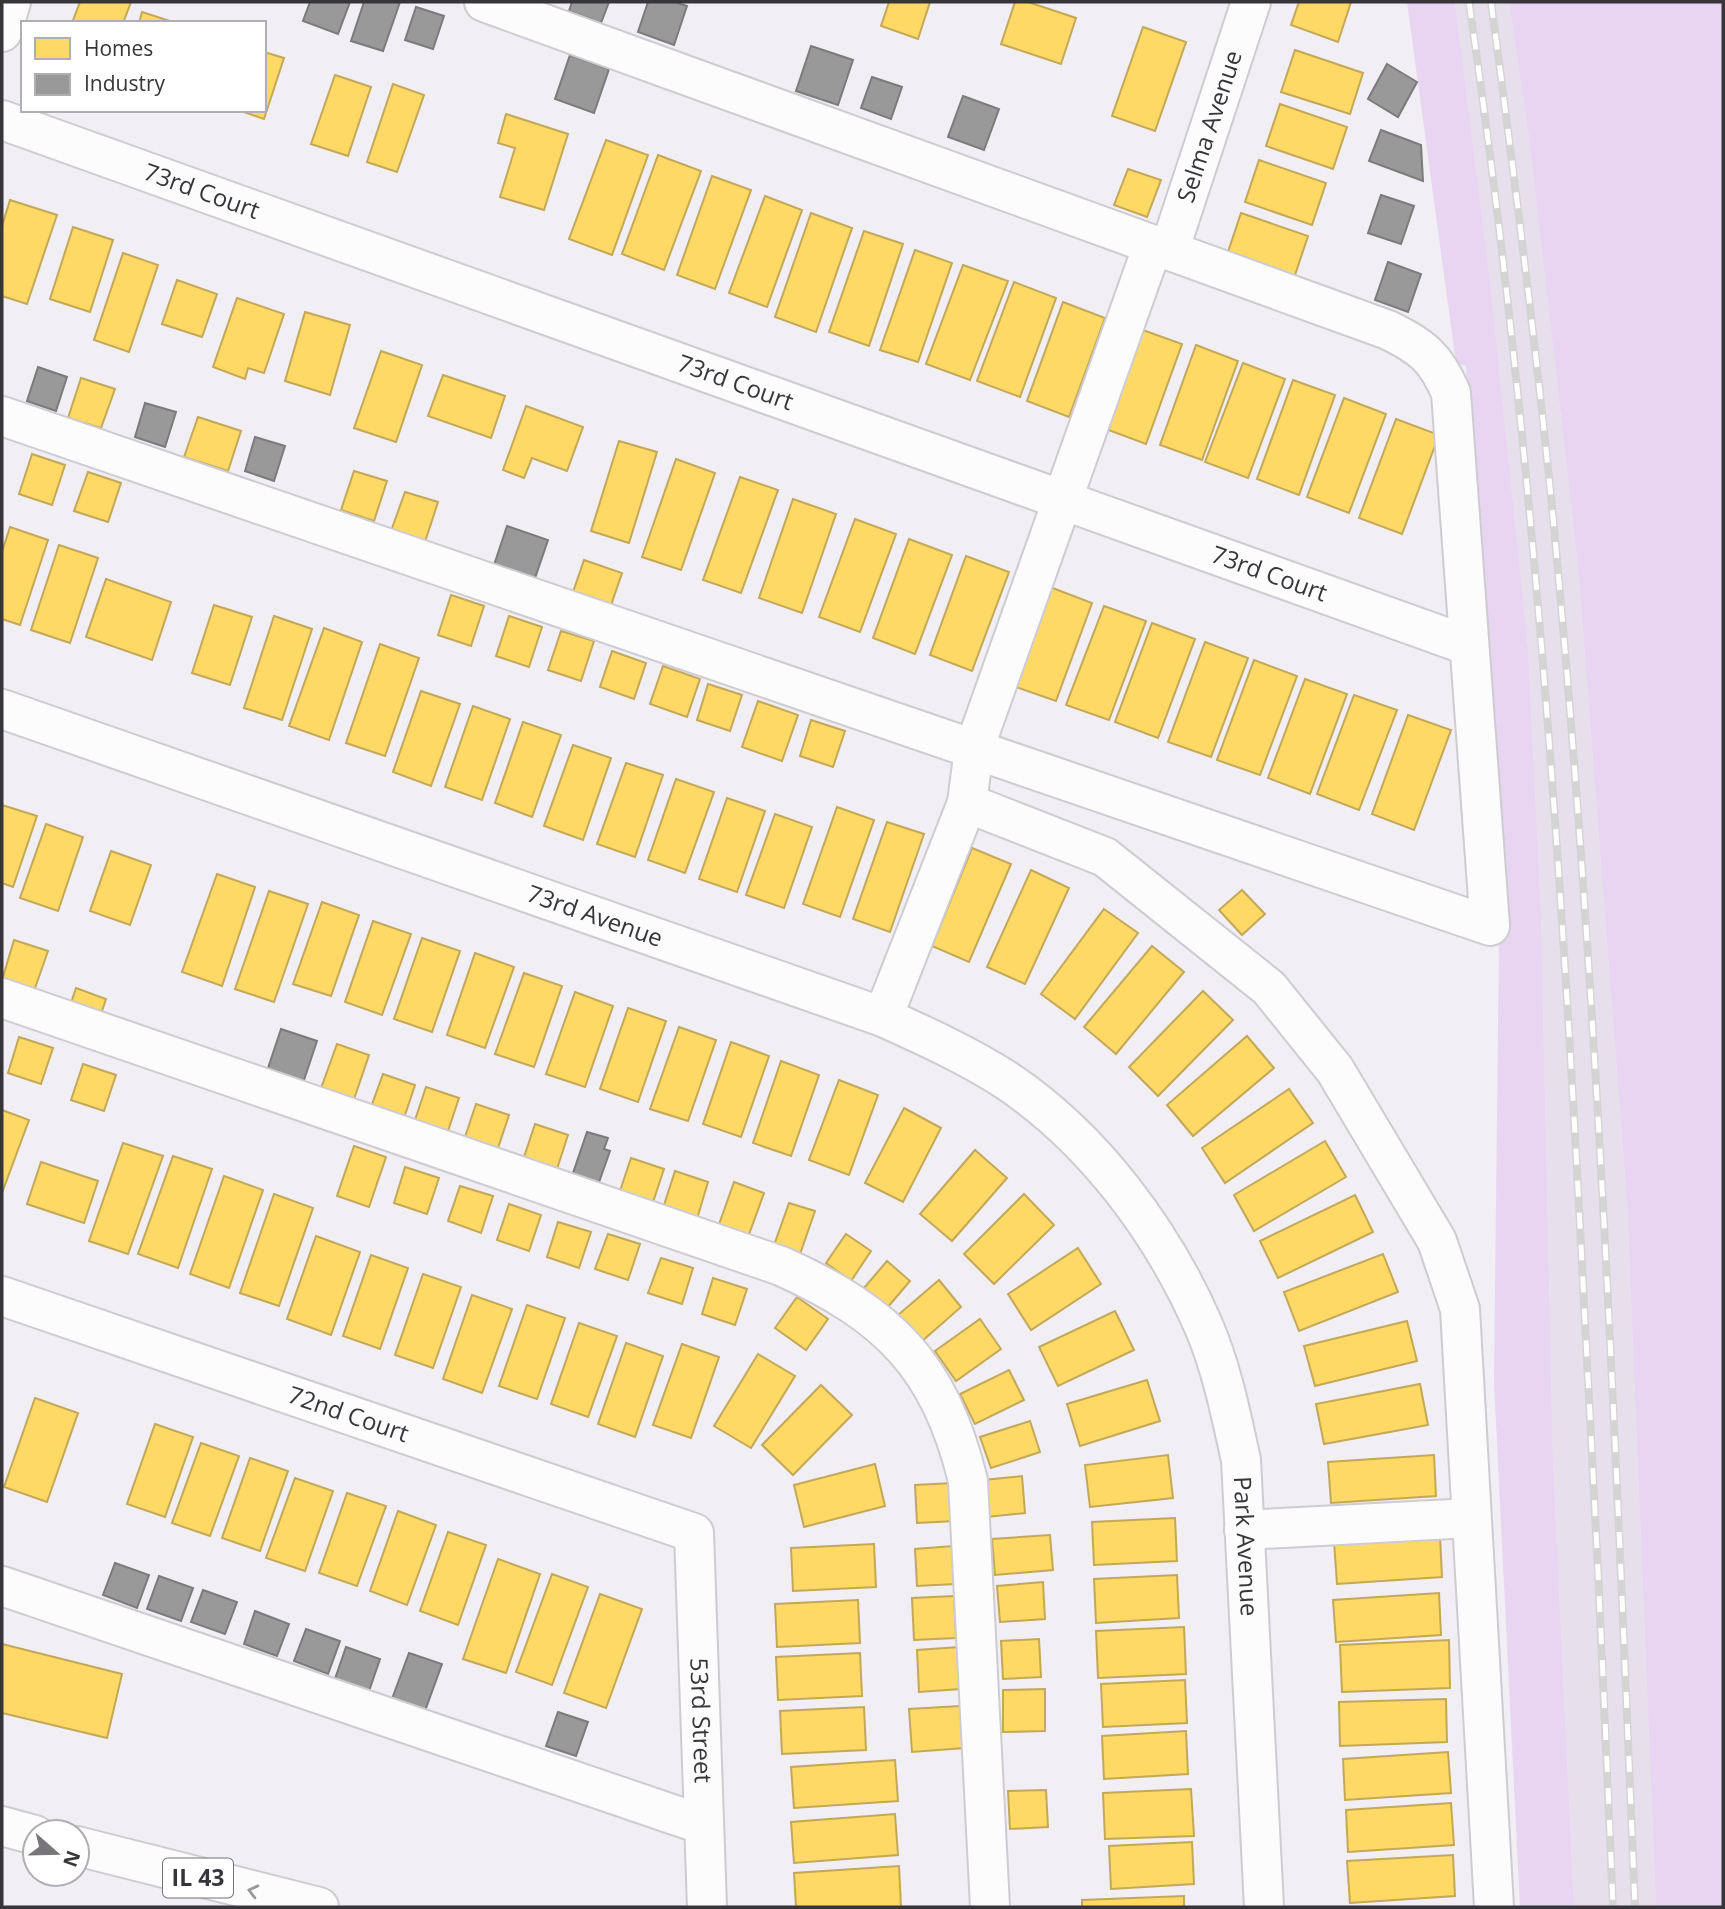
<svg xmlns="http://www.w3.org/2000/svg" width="1725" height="1909" font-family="'Open Sans',sans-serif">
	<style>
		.built { fill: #e7e0ec }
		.green { fill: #e7d5f2 }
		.homes { fill: #ffd966; stroke: #c3a858; stroke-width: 2 }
		.industry { fill: #999; stroke: #7c7b7c; stroke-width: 2 }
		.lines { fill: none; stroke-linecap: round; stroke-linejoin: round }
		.minor-casing { stroke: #ceccd0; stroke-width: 42 }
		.major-casing { stroke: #ceccd0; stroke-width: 42 }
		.minor { stroke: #fdfcfd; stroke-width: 38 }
		.major { stroke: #fdfcfd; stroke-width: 38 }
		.rail-casing { stroke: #d5d4d5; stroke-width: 8 }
		.rail { stroke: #fff; stroke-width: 5; stroke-dasharray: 16; stroke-linecap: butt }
		.oneway { stroke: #9a989b }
		.labels { text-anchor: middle; stroke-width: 7; stroke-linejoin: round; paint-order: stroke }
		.shield { fill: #fff; stroke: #737274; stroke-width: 2 }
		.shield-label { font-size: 23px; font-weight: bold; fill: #373539 }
		.street-label { font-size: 24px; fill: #373539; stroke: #fff }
	</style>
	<rect width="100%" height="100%" fill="#f1eef4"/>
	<!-- built -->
	<path class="built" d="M1455 2H1509L1529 138 1578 566 1627 1202 1656 1907H1574L1553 1461 1541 914 1528 647 1489 272Z"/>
	<!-- green -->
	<g class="green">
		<path d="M1407 2H1455L1489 272 1528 647 1541 914 1553 1461 1574 1907H1520L1494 1382 1499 945 1466 366 1456 363Z"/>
		<path d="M1509 2H1723V1907H1656L1627 1202 1578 566 1529 138Z"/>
	</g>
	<!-- homes -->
	<g class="homes">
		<path d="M80 2H131L123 23H72Z"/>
		<path d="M889 2H930L918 39 881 26Z"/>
		<path d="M1015 2H1028L1076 18 1061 64 1001 44Z"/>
		<path d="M1299 2H1351L1338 42 1291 25Z"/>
		<path d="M142 12 176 23H139Z"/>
		<path d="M1143 27 1186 42 1155 131 1112 116Z"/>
		<path d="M1295 50 1363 73 1350 114 1281 92Z"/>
		<path d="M264 52 284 58 264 119 238 110H264Z"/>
		<path d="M335 75 371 87 348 156 311 144Z"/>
		<path d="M393 84 424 95 397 172 367 162Z"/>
		<path d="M1280 104 1347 127 1333 169 1266 146Z"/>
		<path d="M506 114 568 134 544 210 500 197 515 148 498 143Z"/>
		<path d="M606 140 648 155 612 255 569 239Z"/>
		<path d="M658 155 701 171 664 270 622 254Z"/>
		<path d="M1259 160 1326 183 1312 225 1245 202Z"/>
		<path d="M1128 169 1161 180 1147 217 1114 205Z"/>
		<path d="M712 176 751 190 715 289 677 275Z"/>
		<path d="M765 196 802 210 767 307 729 293Z"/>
		<path d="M10 200 57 215 27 304 2 296V226Z"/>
		<path d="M811 213 852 228 816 332 775 317Z"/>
		<path d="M1241 213 1308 236 1294 278 1227 255Z"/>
		<path d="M73 227 113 240 90 312 50 299Z"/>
		<path d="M864 231 903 244 869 346 829 332Z"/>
		<path d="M915 250 952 263 918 362 880 350Z"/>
		<path d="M123 253 158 265 129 352 94 340Z"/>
		<path d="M963 265 1008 281 970 380 926 364Z"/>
		<path d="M177 280 217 294 202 337 162 324Z"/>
		<path d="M1014 282 1056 298 1020 397 977 381Z"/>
		<path d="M237 298 284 314 264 373 248 368 245 379 213 367Z"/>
		<path d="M1063 302 1105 318 1069 417 1027 401Z"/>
		<path d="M305 312 350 325 330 395 285 381Z"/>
		<path d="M1140 329 1182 344 1146 444 1103 428Z"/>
		<path d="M1196 345 1238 361 1202 460 1160 445Z"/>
		<path d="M381 351 422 365 396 442 354 428Z"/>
		<path d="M1243 363 1285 379 1248 478 1205 462Z"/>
		<path d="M443 375 505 396 491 438 428 416Z"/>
		<path d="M81 378 115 389 101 428 68 418Z"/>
		<path d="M1293 380 1335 395 1299 495 1257 479Z"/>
		<path d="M1344 398 1386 414 1349 513 1307 497Z"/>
		<path d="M526 406 583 427 567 471 532 458 524 478 503 470Z"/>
		<path d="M198 417 241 431 228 471 184 457Z"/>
		<path d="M1396 419 1439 435 1402 534 1359 518Z"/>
		<path d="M619 441 657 452 629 543 591 531Z"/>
		<path d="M32 454 65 465 52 505 19 494Z"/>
		<path d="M676 459 715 473 681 570 642 557Z"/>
		<path d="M354 471 387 481 374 521 341 510Z"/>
		<path d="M88 472 121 483 108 522 74 511Z"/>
		<path d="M740 477 778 490 741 593 703 580Z"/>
		<path d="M405 492 438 502 425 542 391 531Z"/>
		<path d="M793 499 836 514 802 613 759 598Z"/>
		<path d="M855 519 896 534 860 632 819 617Z"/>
		<path d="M10 527 48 540 20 625 2 619V552Z"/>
		<path d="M909 539 952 555 915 654 873 638Z"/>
		<path d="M59 545 98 558 70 643 31 630Z"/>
		<path d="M966 556 1009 572 972 671 930 655Z"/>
		<path d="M584 560 622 573 609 611 571 598Z"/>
		<path d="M106 579 171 602 152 660 86 637Z"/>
		<path d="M1050 587 1092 603 1056 701 1013 686Z"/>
		<path d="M451 595 484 606 471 646 438 635Z"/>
		<path d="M214 605 252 617 230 685 192 673Z"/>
		<path d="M1104 606 1146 621 1109 720 1066 705Z"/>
		<path d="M274 616 312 629 282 720 244 708Z"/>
		<path d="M509 616 542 627 529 667 496 656Z"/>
		<path d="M1152 623 1195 639 1158 738 1115 722Z"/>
		<path d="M324 628 362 642 329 740 289 726Z"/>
		<path d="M561 631 594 641 581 681 548 670Z"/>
		<path d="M1205 642 1248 658 1211 757 1168 742Z"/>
		<path d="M380 644 419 658 385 756 346 743Z"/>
		<path d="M612 651 646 663 634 699 600 687Z"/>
		<path d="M1254 660 1297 676 1260 775 1217 760Z"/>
		<path d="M663 666 700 679 687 717 650 704Z"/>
		<path d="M1305 679 1347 694 1310 794 1268 778Z"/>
		<path d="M708 684 742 695 730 731 697 720Z"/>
		<path d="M421 691 460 704 431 786 393 772Z"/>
		<path d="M1354 695 1397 710 1359 810 1317 794Z"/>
		<path d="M758 701 798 715 782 761 742 747Z"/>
		<path d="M473 706 510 719 482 800 445 787Z"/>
		<path d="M1408 715 1451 730 1414 830 1372 814Z"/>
		<path d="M811 720 845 731 833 767 800 756Z"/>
		<path d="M523 722 561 735 532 817 495 803Z"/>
		<path d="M573 745 611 758 583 840 544 826Z"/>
		<path d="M626 763 663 775 635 857 597 844Z"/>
		<path d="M676 779 714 792 685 873 648 860Z"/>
		<path d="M727 798 765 811 737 892 699 879Z"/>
		<path d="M2 805 37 816 13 887 2 883Z"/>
		<path d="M837 807 874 820 840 917 803 904Z"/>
		<path d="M775 814 812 827 784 908 746 895Z"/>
		<path d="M887 822 924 834 890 932 853 919Z"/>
		<path d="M46 824 83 837 58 911 20 898Z"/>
		<path d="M972 848 1011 864 969 962 932 946Z"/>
		<path d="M111 851 151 865 130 925 90 911Z"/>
		<path d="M1031 870 1069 888 1025 984 987 967Z"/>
		<path d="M217 874 255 887 222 986 182 972Z"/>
		<path d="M1242 890 1265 914 1242 935 1219 910Z"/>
		<path d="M269 891 308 904 274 1002 235 989Z"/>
		<path d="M322 902 359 915 331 996 293 984Z"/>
		<path d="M1104 909 1138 933 1075 1019 1041 994Z"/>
		<path d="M373 921 411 934 382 1015 345 1002Z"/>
		<path d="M422 938 460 951 432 1032 394 1019Z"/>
		<path d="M14 940 48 951 34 991 2 980Z"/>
		<path d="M1152 946 1184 972 1116 1054 1084 1027Z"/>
		<path d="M475 953 514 967 485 1048 447 1035Z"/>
		<path d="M524 973 562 986 534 1067 495 1054Z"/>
		<path d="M76 988 106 999 98 1023 68 1012Z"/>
		<path d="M1203 991 1233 1020 1158 1096 1129 1067Z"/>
		<path d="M575 992 613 1006 585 1087 546 1074Z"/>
		<path d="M628 1008 666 1021 638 1102 600 1089Z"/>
		<path d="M679 1027 716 1040 688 1121 650 1109Z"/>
		<path d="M1247 1036 1274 1068 1193 1136 1167 1105Z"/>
		<path d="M19 1037 53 1048 41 1084 8 1073Z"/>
		<path d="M731 1042 769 1056 741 1137 703 1124Z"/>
		<path d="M337 1044 369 1055 352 1105 319 1094Z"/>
		<path d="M781 1061 819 1075 791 1156 753 1143Z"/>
		<path d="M83 1064 116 1075 104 1111 71 1100Z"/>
		<path d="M383 1074 415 1085 403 1121 370 1110Z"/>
		<path d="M839 1080 878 1095 849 1175 809 1160Z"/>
		<path d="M426 1087 459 1098 447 1134 414 1123Z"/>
		<path d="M1289 1089 1313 1123 1225 1183 1202 1148Z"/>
		<path d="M476 1104 509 1115 497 1151 464 1140Z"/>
		<path d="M904 1108 941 1128 903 1202 865 1183Z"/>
		<path d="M2 1110 29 1120 2 1193Z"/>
		<path d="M535 1124 568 1135 556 1172 523 1160Z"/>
		<path d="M1325 1141 1346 1177 1254 1231 1234 1195Z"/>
		<path d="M123 1143 163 1156 128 1254 89 1241Z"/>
		<path d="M354 1146 386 1157 369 1207 337 1196Z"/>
		<path d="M975 1150 1007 1178 952 1241 920 1214Z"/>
		<path d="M173 1156 212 1169 178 1268 138 1254Z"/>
		<path d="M631 1158 664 1169 652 1205 619 1194Z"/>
		<path d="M41 1162 98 1181 84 1223 27 1204Z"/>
		<path d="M405 1167 439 1178 427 1214 394 1203Z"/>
		<path d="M675 1171 708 1182 697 1219 663 1208Z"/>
		<path d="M224 1176 263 1190 229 1288 190 1274Z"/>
		<path d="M734 1182 764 1193 747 1240 717 1230Z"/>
		<path d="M460 1186 493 1196 481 1233 448 1221Z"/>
		<path d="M274 1194 313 1208 279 1306 240 1293Z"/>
		<path d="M1024 1194 1054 1225 994 1284 964 1254Z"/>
		<path d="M1355 1195 1373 1232 1278 1278 1260 1241Z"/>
		<path d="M789 1203 815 1211 798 1260 772 1251Z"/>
		<path d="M509 1204 541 1215 529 1251 497 1240Z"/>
		<path d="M558 1222 591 1232 579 1268 547 1257Z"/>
		<path d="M608 1234 640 1244 628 1280 595 1269Z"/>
		<path d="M846 1234 871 1251 851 1281 826 1263Z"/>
		<path d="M316 1236 360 1252 331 1335 287 1319Z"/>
		<path d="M1078 1248 1101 1284 1031 1330 1008 1294Z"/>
		<path d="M1383 1254 1398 1292 1299 1331 1284 1292Z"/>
		<path d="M371 1255 408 1268 380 1349 343 1336Z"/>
		<path d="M661 1258 693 1268 682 1304 648 1293Z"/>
		<path d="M887 1261 910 1281 887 1308 864 1288Z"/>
		<path d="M423 1274 461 1287 433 1368 395 1355Z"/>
		<path d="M713 1278 747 1289 735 1325 702 1314Z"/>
		<path d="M939 1280 961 1307 921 1342 898 1315Z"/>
		<path d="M472 1295 512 1309 482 1393 443 1379Z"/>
		<path d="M797 1297 828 1319 806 1350 775 1328Z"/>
		<path d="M527 1305 565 1318 537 1399 499 1386Z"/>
		<path d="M1115 1311 1134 1350 1058 1386 1039 1347Z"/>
		<path d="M980 1319 1001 1349 956 1381 935 1351Z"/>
		<path d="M1407 1321 1417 1361 1315 1386 1304 1346Z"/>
		<path d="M579 1323 617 1336 588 1417 551 1404Z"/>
		<path d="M626 1343 663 1356 635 1437 598 1424Z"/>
		<path d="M682 1344 719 1357 691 1438 653 1425Z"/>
		<path d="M758 1354 795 1376 751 1448 714 1426Z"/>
		<path d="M1009 1370 1024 1400 975 1424 960 1394Z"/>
		<path d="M1147 1380 1160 1421 1080 1446 1067 1404Z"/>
		<path d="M1420 1384 1428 1425 1324 1444 1316 1404Z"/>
		<path d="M821 1385 852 1415 793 1475 762 1445Z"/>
		<path d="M35 1398 78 1413 47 1502 4 1487Z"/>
		<path d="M1030 1421 1040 1452 991 1468 980 1437Z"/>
		<path d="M155 1424 193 1437 165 1517 127 1504Z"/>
		<path d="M201 1443 239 1456 210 1536 172 1523Z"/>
		<path d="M1168 1455 1173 1498 1090 1507 1085 1465Z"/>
		<path d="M1434 1455 1436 1496 1331 1503 1328 1462Z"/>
		<path d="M250 1458 288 1471 260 1551 222 1538Z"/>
		<path d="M875 1464 885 1506 804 1527 794 1485Z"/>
		<path d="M1022 1476 1025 1513 987 1517 984 1480Z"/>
		<path d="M295 1478 333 1491 305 1571 266 1558Z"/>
		<path d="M953 1483 955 1521 917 1523 915 1485Z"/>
		<path d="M347 1493 386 1506 357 1586 319 1573Z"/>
		<path d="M398 1511 436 1525 407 1605 370 1591Z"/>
		<path d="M1175 1518 1177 1561 1094 1565 1092 1522Z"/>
		<path d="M448 1532 486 1545 458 1625 420 1611Z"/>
		<path d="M1050 1535 1053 1570 995 1575 992 1539Z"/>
		<path d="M1440 1536 1442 1577 1337 1584 1334 1542Z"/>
		<path d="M874 1544 876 1587 793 1591 791 1548Z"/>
		<path d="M953 1546 955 1584 917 1586 915 1549Z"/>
		<path d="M498 1559 540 1574 506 1673 463 1659Z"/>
		<path d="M552 1574 588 1587 552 1685 516 1672Z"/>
		<path d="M1177 1575 1179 1618 1096 1623 1094 1579Z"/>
		<path d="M1043 1582 1045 1619 1000 1622 997 1586Z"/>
		<path d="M1439 1593 1441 1635 1336 1642 1333 1600Z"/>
		<path d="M600 1594 642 1609 606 1708 564 1693Z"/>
		<path d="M954 1596 956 1638 914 1640 912 1598Z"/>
		<path d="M858 1600 860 1643 777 1647 775 1604Z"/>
		<path d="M1184 1627 1186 1674 1098 1678 1096 1631Z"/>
		<path d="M1039 1639 1041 1677 1003 1679 1001 1641Z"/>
		<path d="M1449 1640 1450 1688 1342 1692 1340 1645Z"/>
		<path d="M2 1644 122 1674 107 1738 2 1713Z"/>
		<path d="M959 1647 961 1689 919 1692 917 1650Z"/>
		<path d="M860 1653 862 1696 778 1700 776 1657Z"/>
		<path d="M1185 1680 1187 1723 1103 1727 1101 1684Z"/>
		<path d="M1045 1689V1731L1003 1732V1690Z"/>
		<path d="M1446 1699 1447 1742 1340 1746 1339 1702Z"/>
		<path d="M960 1706 964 1748 912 1752 909 1709Z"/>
		<path d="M864 1707 866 1750 782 1754 780 1711Z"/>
		<path d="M1186 1731 1188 1774 1104 1779 1102 1736Z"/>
		<path d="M1448 1752 1451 1793 1345 1800 1343 1759Z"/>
		<path d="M895 1760 898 1801 794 1808 791 1767Z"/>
		<path d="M1191 1789 1194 1836 1105 1839 1103 1793Z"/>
		<path d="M1046 1790 1048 1827 1010 1829 1008 1791Z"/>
		<path d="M1451 1803 1454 1845 1348 1852 1346 1810Z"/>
		<path d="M895 1814 898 1855 794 1863 791 1822Z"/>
		<path d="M1192 1842 1194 1884 1111 1889 1109 1846Z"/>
		<path d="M1453 1855 1455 1896 1350 1903 1347 1861Z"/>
		<path d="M899 1866 901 1907H796L794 1873Z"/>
		<path d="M1184 1896V1907H1082V1900Z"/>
	</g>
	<!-- industry -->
	<g class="industry">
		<path d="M310 2H350L338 34 303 21Z"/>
		<path d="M364 2H400L383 51 351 41Z"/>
		<path d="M572 2H609L601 23 569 11Z"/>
		<path d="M648 2H675L687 6 674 45 638 32Z"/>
		<path d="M416 7 444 16 433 49 405 40Z"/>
		<path d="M811 46 853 60 838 105 796 91Z"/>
		<path d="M570 55 609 69 594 113 555 99Z"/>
		<path d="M1387 64 1417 82 1398 117 1368 99Z"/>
		<path d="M872 77 902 87 891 119 861 108Z"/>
		<path d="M963 96 999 109 984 150 948 137Z"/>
		<path d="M1381 130 1421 145 1423 181 1369 161Z"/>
		<path d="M1381 195 1414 206 1401 244 1368 233Z"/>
		<path d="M1388 262 1421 274 1408 312 1375 300Z"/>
		<path d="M38 367 67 377 56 411 27 401Z"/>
		<path d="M145 403 176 412 165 447 135 437Z"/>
		<path d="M255 437 285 446 274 481 245 471Z"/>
		<path d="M507 526 548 540 534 581 493 568Z"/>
		<path d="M281 1029 317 1041 303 1083 267 1071Z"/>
		<path d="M587 1132 608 1138 604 1149 610 1151 597 1188 571 1179Z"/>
		<path d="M115 1563 149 1575 137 1608 103 1595Z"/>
		<path d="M159 1576 193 1588 181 1621 147 1609Z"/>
		<path d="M203 1590 237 1602 225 1634 191 1622Z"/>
		<path d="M255 1611 289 1624 277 1656 244 1644Z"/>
		<path d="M306 1629 340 1641 328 1674 294 1661Z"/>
		<path d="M346 1647 380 1659 369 1691 335 1679Z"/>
		<path d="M409 1653 442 1664 425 1711 392 1699Z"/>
		<path d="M558 1712 588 1722 576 1756 546 1746Z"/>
	</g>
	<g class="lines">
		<!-- minor casing -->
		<g class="minor-casing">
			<g id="minor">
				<path d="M2 32 11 2"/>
				<path id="s1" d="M2 120 1467 645"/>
				<path id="s2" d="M1169 251 1251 2"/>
				<path d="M2 416 1490 926 1451 393C1436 358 1423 347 1388 330L484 2"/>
				<path id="s3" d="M2 709 883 1017C925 1036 967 1055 1006 1080 1093 1138 1163 1232 1204 1327 1222 1369 1231 1415 1241 1460L1264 1907"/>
				<path d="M967 803 1105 857 1269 988 1335 1070 1437 1241 1460 1309 1494 1907"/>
				<path d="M2 998 781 1266C888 1314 940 1365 968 1481L990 1907"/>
				<path d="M883 1017 967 803 974 749 1153 245"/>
				<path id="s4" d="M2 1296 694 1533 707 1907"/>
				<path d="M1244 1530 1471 1518"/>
				<path d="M2 1586 704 1825"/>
			</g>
		</g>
		<!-- major casing -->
		<g class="major-casing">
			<g id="major">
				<path d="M2 1826 35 1835"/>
				<path d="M77 1846 319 1907"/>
			</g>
		</g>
		<!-- minor -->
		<use href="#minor" class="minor"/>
		<!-- major -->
		<use href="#major" class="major"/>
		<!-- rail casing -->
		<g class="rail-casing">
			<g id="rail">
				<path d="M1469 2C1532 433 1562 868 1584 1303 1595 1504 1605 1706 1613 1907"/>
				<path d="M1491 2C1514 173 1536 345 1553 517 1597 979 1616 1444 1635 1907"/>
			</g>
		</g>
		<!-- rail -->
		<use href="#rail" class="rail"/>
	</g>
	<!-- one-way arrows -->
	<defs><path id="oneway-chevron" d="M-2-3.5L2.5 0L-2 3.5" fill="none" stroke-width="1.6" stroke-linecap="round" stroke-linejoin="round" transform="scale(1.75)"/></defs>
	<use class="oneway" href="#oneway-chevron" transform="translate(253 1891) rotate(-166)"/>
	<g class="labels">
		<!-- shield labels -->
		<rect class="shield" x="163" y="1858.5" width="70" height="39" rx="5"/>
		<g class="shield-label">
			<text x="198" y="1886">IL 43</text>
		</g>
		<!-- street labels -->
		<g class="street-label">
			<text dy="8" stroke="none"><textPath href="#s2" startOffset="131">Selma Avenue</textPath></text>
			<text dy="8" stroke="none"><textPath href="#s1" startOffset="212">73rd Court</textPath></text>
			<text dy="8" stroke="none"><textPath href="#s1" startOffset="779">73rd Court</textPath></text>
			<text dy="8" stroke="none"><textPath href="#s1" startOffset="1346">73rd Court</textPath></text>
			<text dy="8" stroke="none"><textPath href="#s3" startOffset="628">73rd Avenue</textPath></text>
			<text dy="8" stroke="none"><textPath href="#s4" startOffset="366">72nd Court</textPath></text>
			<text dy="8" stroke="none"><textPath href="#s3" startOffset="1617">Park Avenue</textPath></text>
			<text dy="8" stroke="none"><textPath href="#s4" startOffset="919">53rd Street</textPath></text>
		</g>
	</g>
	<!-- border -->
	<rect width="1725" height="1909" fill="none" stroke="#373539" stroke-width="7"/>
	<!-- legend -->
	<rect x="21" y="21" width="245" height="91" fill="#ffffff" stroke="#afaeb0" stroke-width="2"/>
	<rect x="35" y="38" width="35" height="21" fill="#ffd966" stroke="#afaeb0" stroke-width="2"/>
	<text x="84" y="56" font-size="21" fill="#373539">Homes</text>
	<rect x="35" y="74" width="35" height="21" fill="#999999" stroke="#afaeb0" stroke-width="2"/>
	<text x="84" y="91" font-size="21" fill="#373539">Industry</text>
	<!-- north arrow -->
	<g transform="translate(56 1853) rotate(110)"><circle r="33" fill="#ffffff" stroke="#afaeb0" stroke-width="2"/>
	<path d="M0-5L12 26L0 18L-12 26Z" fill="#78767a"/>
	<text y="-10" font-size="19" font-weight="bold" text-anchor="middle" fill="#373539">N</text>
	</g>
</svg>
